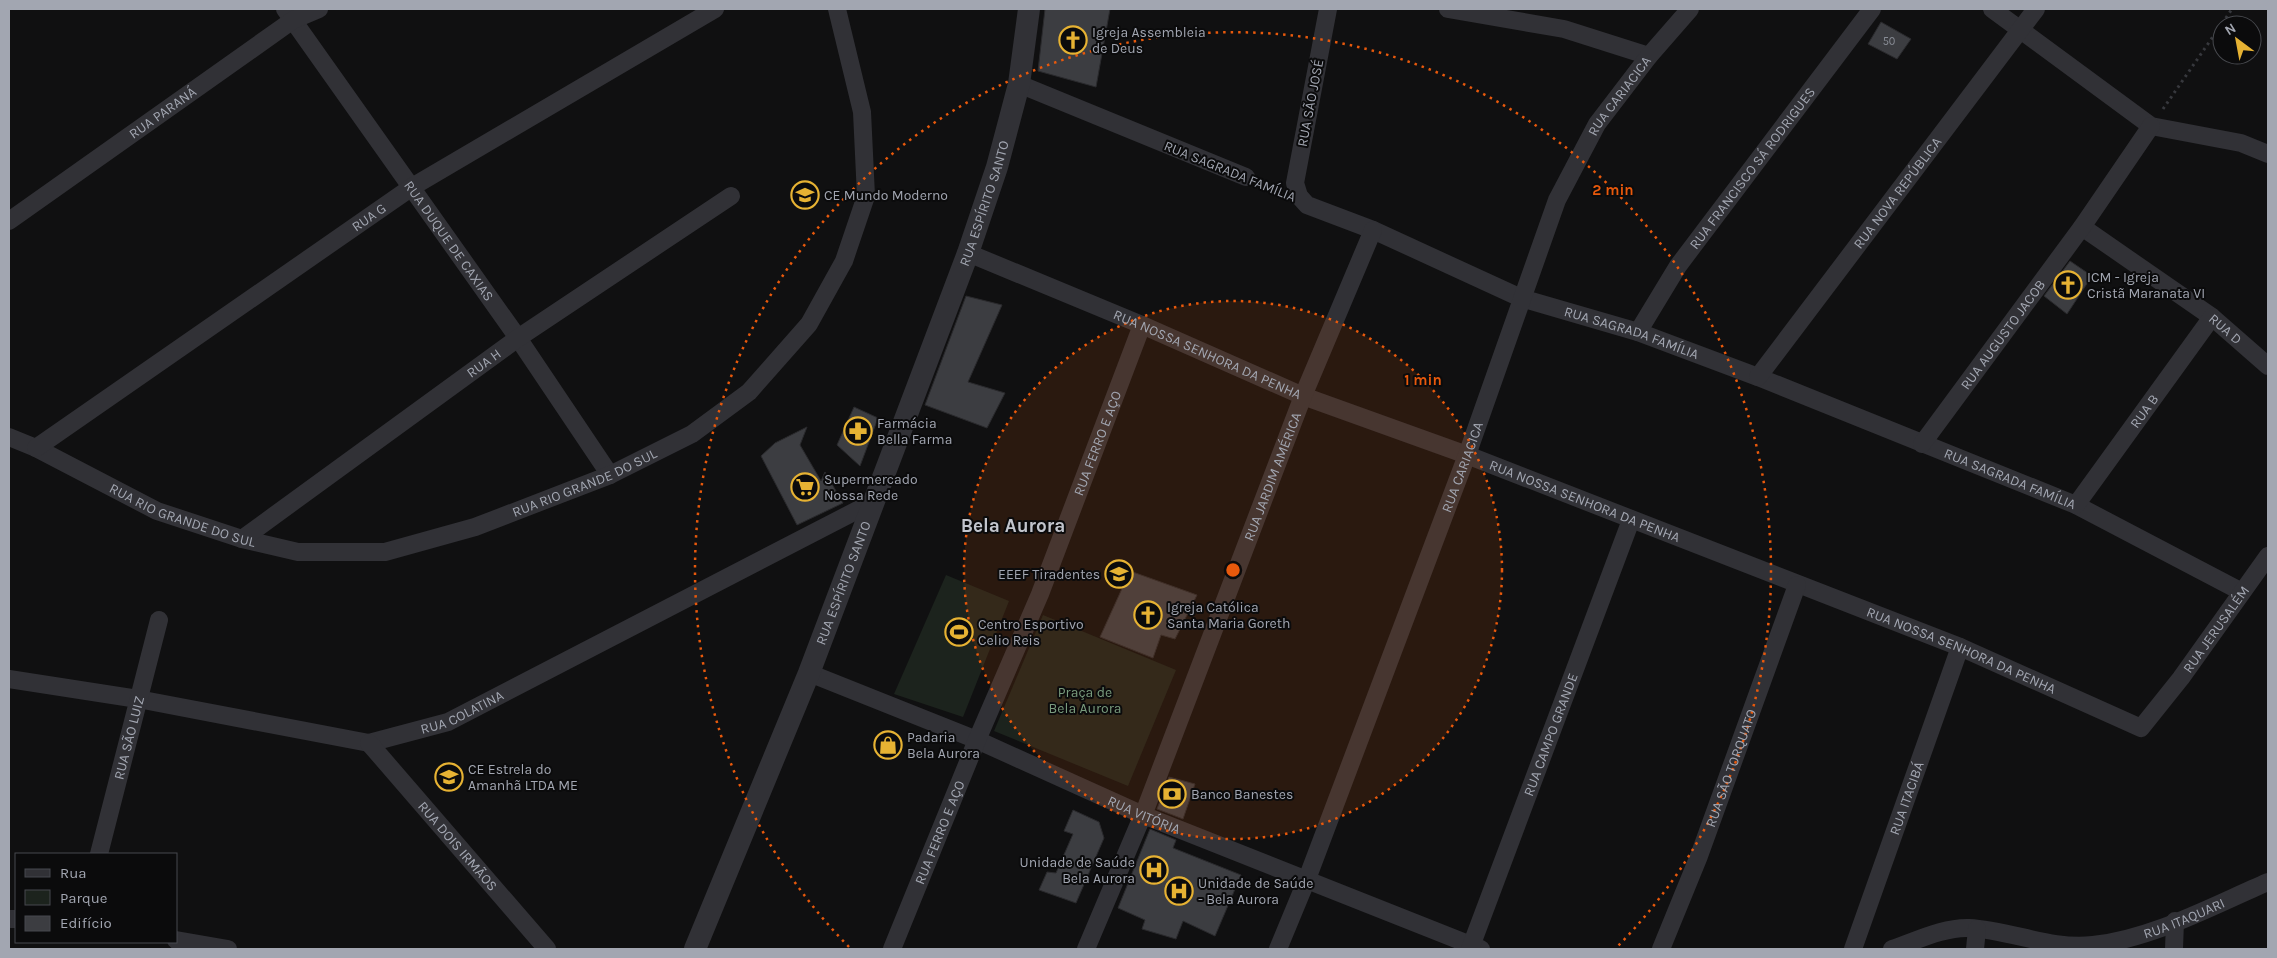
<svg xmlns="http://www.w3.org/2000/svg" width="2277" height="958" font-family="Karla,sans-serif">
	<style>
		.green { fill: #1c231d }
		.building { fill: #3c3d41; stroke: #2a2a2d }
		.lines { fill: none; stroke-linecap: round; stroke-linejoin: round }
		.path { stroke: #37383d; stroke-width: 3; stroke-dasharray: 2.5 4; stroke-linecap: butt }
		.minor { stroke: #313136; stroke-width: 18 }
		.tertiary { stroke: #313136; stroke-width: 22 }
		.ring { fill: none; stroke: #e8590c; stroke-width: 2.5; stroke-dasharray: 2.5 5 }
		.labels { text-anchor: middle; stroke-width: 4; stroke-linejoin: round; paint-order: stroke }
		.number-label { font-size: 11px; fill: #888c95 }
		.poi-label { font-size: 14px; fill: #a2a6b1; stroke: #0b0b0c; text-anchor: start }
		.street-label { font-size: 14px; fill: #a2a6b1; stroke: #0b0b0c }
		.park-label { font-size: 14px; fill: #799b7d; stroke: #0b0b0c }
		.district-label { font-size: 19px; font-weight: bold; fill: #c2c5cd; stroke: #0b0b0c }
		.centre { fill: #e8590c; stroke: #0b0b0c; stroke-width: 2.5 }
		.ring-label { font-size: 15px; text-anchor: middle; font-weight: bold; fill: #e8590c; stroke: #0b0b0c; stroke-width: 4; stroke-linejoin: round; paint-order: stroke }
	</style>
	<rect width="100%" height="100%" fill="#101011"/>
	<!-- green -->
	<g class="green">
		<path d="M946 575 1009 601 963 717 894 694Z"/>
		<path d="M1043 615 1176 670 1128 786 994 731Z"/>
	</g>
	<!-- building -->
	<g class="building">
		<path d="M1045 9H1110L1096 87 1038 71Z"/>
		<path d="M1881 22 1911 39 1897 59 1868 44Z"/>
		<path d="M2070 261 2092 276 2067 314 2044 296Z"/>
		<path d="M966 296 1002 305 968 382 1005 393 987 428 925 405Z"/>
		<path d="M854 407 878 418 860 466 837 445Z"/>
		<path d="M807 427 800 445 821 481 825 472 843 503 797 525 761 456 775 443Z"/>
		<path d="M1130 571 1197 595 1175 639 1161 635 1153 658 1100 637Z"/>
		<path d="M1169 777 1195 784 1183 819 1157 809Z"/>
		<path d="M1073 810 1099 822 1104 838 1076 903 1039 890 1047 872 1056 873 1073 834 1064 831Z"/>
		<path d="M1150 829 1176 840 1173 848 1241 875 1215 936 1183 921 1176 939 1142 929 1145 920 1118 908Z"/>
	</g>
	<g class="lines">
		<!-- path -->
		<g class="path">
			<path d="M2163 109 2232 9"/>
			<path d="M1263 183 1276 188"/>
		</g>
		<!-- minor -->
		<g class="minor">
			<path id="s1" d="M285 9 518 338 610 475"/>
			<path id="s2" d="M1328 9 1295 183 1299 196 1307 205 1373 230 1521 298 1638 332 1758 377 2076 505 2242 592"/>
			<path d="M1448 9 1564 29 1649 56"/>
			<path d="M1992 9 2151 126 2241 143 2268 154"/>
			<path d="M1019 84 1246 177"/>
			<path id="s3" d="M9 221 293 20 319 9"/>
			<path id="s4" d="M2082 227 2212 317 2268 366"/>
			<path id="s5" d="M968 253 1142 325 1303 396 1467 455 1960 647 2141 728 2181 678 2268 556"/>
			<path id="s6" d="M1638 332 1678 266 1872 9"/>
			<path id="s7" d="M1758 377 2036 9"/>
			<path id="s8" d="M9 437 36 448 157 511 242 539 298 552H385L475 527 610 475 692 434 749 392 809 324 844 261 866 196 862 112 837 9"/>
			<path id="s9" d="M1922 444 2082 227 2151 126"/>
			<path id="s10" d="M36 448 412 187 715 9"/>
			<path id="s11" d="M2076 505 2212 317"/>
			<path id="s12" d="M242 539 518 338 731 196"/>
			<path id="s13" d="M809 673 977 740 1143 815 1481 949"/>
			<path id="s14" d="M9 679 138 699 369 743 448 722 875 501"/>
			<path id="s15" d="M369 743 547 949"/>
			<path id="s16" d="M99 854 159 620"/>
			<path d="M9 919H16"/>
			<path d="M176 940 228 949"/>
			<path id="s17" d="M892 949 977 740 1040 594 1142 325"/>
			<path id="s18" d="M1086 949 1147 805 1303 396 1373 230"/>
			<path id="s19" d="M1278 949 1307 879 1467 455 1557 200 1597 124 1649 56 1690 9"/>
			<path id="s20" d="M1470 949 1631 520"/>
			<path id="s21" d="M1661 949 1699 856 1797 585"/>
			<path id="s22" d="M1853 949 1960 647"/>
			<path id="s23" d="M1892 949C1916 941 1944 927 1969 928 2011 930 2050 950 2093 945 2152 939 2214 905 2268 882"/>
			<path d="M1975 949 1977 929"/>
			<path d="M2174 949 2175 921"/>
		</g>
		<!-- tertiary -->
		<path class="tertiary" id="s24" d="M695 949 809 673 968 253 997 167 1019 84 1029 9"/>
	</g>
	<!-- distance rings -->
	<circle cx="1233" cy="570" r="269" fill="#e8590c" fill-opacity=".12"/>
	<g class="ring">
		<circle cx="1233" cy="570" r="269"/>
		<path d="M849 947A538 538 0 1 1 1617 947"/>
	</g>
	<!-- icons -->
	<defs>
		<g id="church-ring" transform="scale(1.4375)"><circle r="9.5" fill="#0b0b0c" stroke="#e6b233" stroke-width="1.5"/><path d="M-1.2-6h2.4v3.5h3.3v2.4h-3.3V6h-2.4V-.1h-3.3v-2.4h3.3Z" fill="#e6b233"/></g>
		<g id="school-ring" transform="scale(1.4375)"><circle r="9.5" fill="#0b0b0c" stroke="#e6b233" stroke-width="1.5"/><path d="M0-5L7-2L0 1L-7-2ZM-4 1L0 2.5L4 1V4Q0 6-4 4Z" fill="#e6b233"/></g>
		<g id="pharmacy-ring" transform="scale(1.4375)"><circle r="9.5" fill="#0b0b0c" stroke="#e6b233" stroke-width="1.5"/><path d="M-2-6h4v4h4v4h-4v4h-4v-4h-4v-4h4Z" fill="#e6b233"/></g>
		<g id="supermarket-ring" transform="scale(1.4375)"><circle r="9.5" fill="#0b0b0c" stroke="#e6b233" stroke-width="1.5"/><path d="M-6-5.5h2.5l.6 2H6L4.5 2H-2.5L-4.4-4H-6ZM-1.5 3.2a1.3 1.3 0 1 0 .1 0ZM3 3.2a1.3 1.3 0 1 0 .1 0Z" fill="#e6b233"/></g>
		<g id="stadium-ring" transform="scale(1.4375)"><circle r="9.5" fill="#0b0b0c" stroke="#e6b233" stroke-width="1.5"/><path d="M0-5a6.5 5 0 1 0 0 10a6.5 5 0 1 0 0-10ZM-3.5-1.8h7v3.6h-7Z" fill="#e6b233"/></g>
		<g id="shop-ring" transform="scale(1.4375)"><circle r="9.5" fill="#0b0b0c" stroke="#e6b233" stroke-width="1.5"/><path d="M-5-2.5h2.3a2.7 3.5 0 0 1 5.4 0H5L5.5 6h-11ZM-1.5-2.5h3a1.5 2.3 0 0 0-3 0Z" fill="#e6b233"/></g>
		<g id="bank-ring" transform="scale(1.4375)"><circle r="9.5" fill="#0b0b0c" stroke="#e6b233" stroke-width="1.5"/><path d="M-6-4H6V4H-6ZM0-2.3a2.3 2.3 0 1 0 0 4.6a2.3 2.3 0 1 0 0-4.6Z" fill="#e6b233"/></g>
		<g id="hospital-ring" transform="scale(1.4375)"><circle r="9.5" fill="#0b0b0c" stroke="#e6b233" stroke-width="1.5"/><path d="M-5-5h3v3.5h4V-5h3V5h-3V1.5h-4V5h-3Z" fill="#e6b233"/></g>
	</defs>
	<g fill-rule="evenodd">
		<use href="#church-ring" x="1073" y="40"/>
		<use href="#school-ring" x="805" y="195"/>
		<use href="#church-ring" x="2068" y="285"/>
		<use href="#pharmacy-ring" x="858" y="431"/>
		<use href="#supermarket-ring" x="805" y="487"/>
		<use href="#school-ring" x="1119" y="574"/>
		<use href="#church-ring" x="1148" y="615"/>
		<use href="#stadium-ring" x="959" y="632"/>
		<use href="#shop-ring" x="888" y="745"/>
		<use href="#school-ring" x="449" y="777"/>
		<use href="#bank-ring" x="1172" y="794"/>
		<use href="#hospital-ring" x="1154" y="870"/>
		<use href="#hospital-ring" x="1179" y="891"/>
	</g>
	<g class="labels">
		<!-- number labels -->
		<g class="number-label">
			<text x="1889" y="45">50</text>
		</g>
		<!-- poi labels -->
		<g class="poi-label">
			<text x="1092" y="37">Igreja Assembleia<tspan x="1092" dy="16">de Deus</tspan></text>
			<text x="824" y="200">CE Mundo Moderno</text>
			<text x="2087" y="282">ICM - Igreja<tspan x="2087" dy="16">Cristã Maranata VI</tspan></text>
			<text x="877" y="428">Farmácia<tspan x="877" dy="16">Bella Farma</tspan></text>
			<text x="824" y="484">Supermercado<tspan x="824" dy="16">Nossa Rede</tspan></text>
			<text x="1100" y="579" text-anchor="end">EEEF Tiradentes</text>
			<text x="1167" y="612">Igreja Católica<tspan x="1167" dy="16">Santa Maria Goreth</tspan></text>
			<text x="978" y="629">Centro Esportivo<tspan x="978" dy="16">Celio Reis</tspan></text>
			<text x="907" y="742">Padaria<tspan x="907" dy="16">Bela Aurora</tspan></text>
			<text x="468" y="774">CE Estrela do<tspan x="468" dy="16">Amanhã LTDA ME</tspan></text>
			<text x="1191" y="799">Banco Banestes</text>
			<text x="1135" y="867" text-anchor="end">Unidade de Saúde<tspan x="1135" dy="16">Bela Aurora</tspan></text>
			<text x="1198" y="888">Unidade de Saúde<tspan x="1198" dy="16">- Bela Aurora</tspan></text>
		</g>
		<!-- street labels -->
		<g class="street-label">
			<text dy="5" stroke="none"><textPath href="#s19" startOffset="921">RUA CARIACICA</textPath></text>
			<text transform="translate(1310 103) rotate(-79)" y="5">RUA SÃO JOSÉ</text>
			<text dy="5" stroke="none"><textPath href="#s3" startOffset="188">RUA PARANÁ</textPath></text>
			<text dy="5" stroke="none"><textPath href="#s6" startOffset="200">RUA FRANCISCO SÁ RODRIGUES</textPath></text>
			<text transform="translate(1230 171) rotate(22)" y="5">RUA SAGRADA FAMÍLIA</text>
			<text dy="5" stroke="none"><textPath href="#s7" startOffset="231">RUA NOVA REPÚBLICA</textPath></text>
			<text dy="5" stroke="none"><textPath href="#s24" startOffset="800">RUA ESPÍRITO SANTO</textPath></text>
			<text dy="5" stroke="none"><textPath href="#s10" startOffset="405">RUA G</textPath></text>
			<text dy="5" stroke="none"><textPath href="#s1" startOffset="284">RUA DUQUE DE CAXIAS</textPath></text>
			<text dy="5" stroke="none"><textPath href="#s4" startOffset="176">RUA D</textPath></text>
			<text dy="5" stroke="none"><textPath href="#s2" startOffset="552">RUA SAGRADA FAMÍLIA</textPath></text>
			<text dy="5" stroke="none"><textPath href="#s9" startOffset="136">RUA AUGUSTO JACOB</textPath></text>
			<text dy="5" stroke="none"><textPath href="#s5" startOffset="260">RUA NOSSA SENHORA DA PENHA</textPath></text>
			<text dy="5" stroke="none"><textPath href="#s12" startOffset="299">RUA H</textPath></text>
			<text dy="5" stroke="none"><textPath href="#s11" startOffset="116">RUA B</textPath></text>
			<text dy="5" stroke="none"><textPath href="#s17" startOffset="546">RUA FERRO E AÇO</textPath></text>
			<text dy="5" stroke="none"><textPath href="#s19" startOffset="516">RUA CARIACICA</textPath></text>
			<text dy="5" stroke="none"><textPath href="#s18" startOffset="508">RUA JARDIM AMÉRICA</textPath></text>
			<text dy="5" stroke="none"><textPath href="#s2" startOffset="958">RUA SAGRADA FAMÍLIA</textPath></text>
			<text dy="5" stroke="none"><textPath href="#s8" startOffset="611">RUA RIO GRANDE DO SUL</textPath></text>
			<text dy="5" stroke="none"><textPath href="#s5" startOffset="665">RUA NOSSA SENHORA DA PENHA</textPath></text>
			<text dy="5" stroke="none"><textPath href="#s8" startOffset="191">RUA RIO GRANDE DO SUL</textPath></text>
			<text dy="5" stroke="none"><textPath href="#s24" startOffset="395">RUA ESPÍRITO SANTO</textPath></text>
			<text dy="5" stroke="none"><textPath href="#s5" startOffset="1390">RUA JERUSALÉM</textPath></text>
			<text dy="5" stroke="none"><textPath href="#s5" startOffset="1070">RUA NOSSA SENHORA DA PENHA</textPath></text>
			<text dy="5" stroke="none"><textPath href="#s14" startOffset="464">RUA COLATINA</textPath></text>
			<text dy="5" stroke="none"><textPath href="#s20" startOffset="229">RUA CAMPO GRANDE</textPath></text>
			<text dy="5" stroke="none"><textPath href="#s16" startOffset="120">RUA SÃO LUIZ</textPath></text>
			<text dy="5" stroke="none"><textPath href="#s21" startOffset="194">RUA SÃO TORQUATO</textPath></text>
			<text dy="5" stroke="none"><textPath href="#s22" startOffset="160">RUA ITACIBÁ</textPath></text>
			<text dy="5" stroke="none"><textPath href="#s13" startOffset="364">RUA VITÓRIA</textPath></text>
			<text dy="5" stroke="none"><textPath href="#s17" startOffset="126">RUA FERRO E AÇO</textPath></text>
			<text dy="5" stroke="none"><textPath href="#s15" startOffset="136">RUA DOIS IRMÃOS</textPath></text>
			<text dy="5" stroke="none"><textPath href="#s23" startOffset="301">RUA ITAQUARI</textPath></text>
		</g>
		<!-- park labels -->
		<g class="park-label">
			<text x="1085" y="697">Praça de<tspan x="1085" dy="16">Bela Aurora</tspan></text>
		</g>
		<!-- district labels -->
		<g class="district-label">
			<text x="1013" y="532">Bela Aurora</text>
		</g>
	</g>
	<circle cx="1233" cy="570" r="8" class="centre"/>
	<g class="ring-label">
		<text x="1613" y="195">2 min</text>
		<text x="1423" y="385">1 min</text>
	</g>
	<!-- border -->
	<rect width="2277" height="958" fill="none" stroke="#a2a6b1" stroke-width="20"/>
	<!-- legend -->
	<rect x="15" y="853" width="162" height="90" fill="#0b0b0c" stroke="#47494e"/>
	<rect x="25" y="869" width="25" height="8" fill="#313136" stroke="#47494e"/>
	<text x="60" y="878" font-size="15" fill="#a2a6b1">Rua</text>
	<rect x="25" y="890" width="25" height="15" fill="#1c231d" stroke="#47494e"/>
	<text x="60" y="903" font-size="15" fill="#a2a6b1">Parque</text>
	<rect x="25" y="916" width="25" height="15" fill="#3c3d41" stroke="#47494e"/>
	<text x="60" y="928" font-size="15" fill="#a2a6b1">Edifício</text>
	<!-- north arrow -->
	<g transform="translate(2237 40) rotate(328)"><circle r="24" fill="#0b0b0c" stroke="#47494e"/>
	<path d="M0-4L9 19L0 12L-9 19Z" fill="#e6b233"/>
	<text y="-8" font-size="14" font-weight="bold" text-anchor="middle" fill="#a2a6b1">N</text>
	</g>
</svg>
